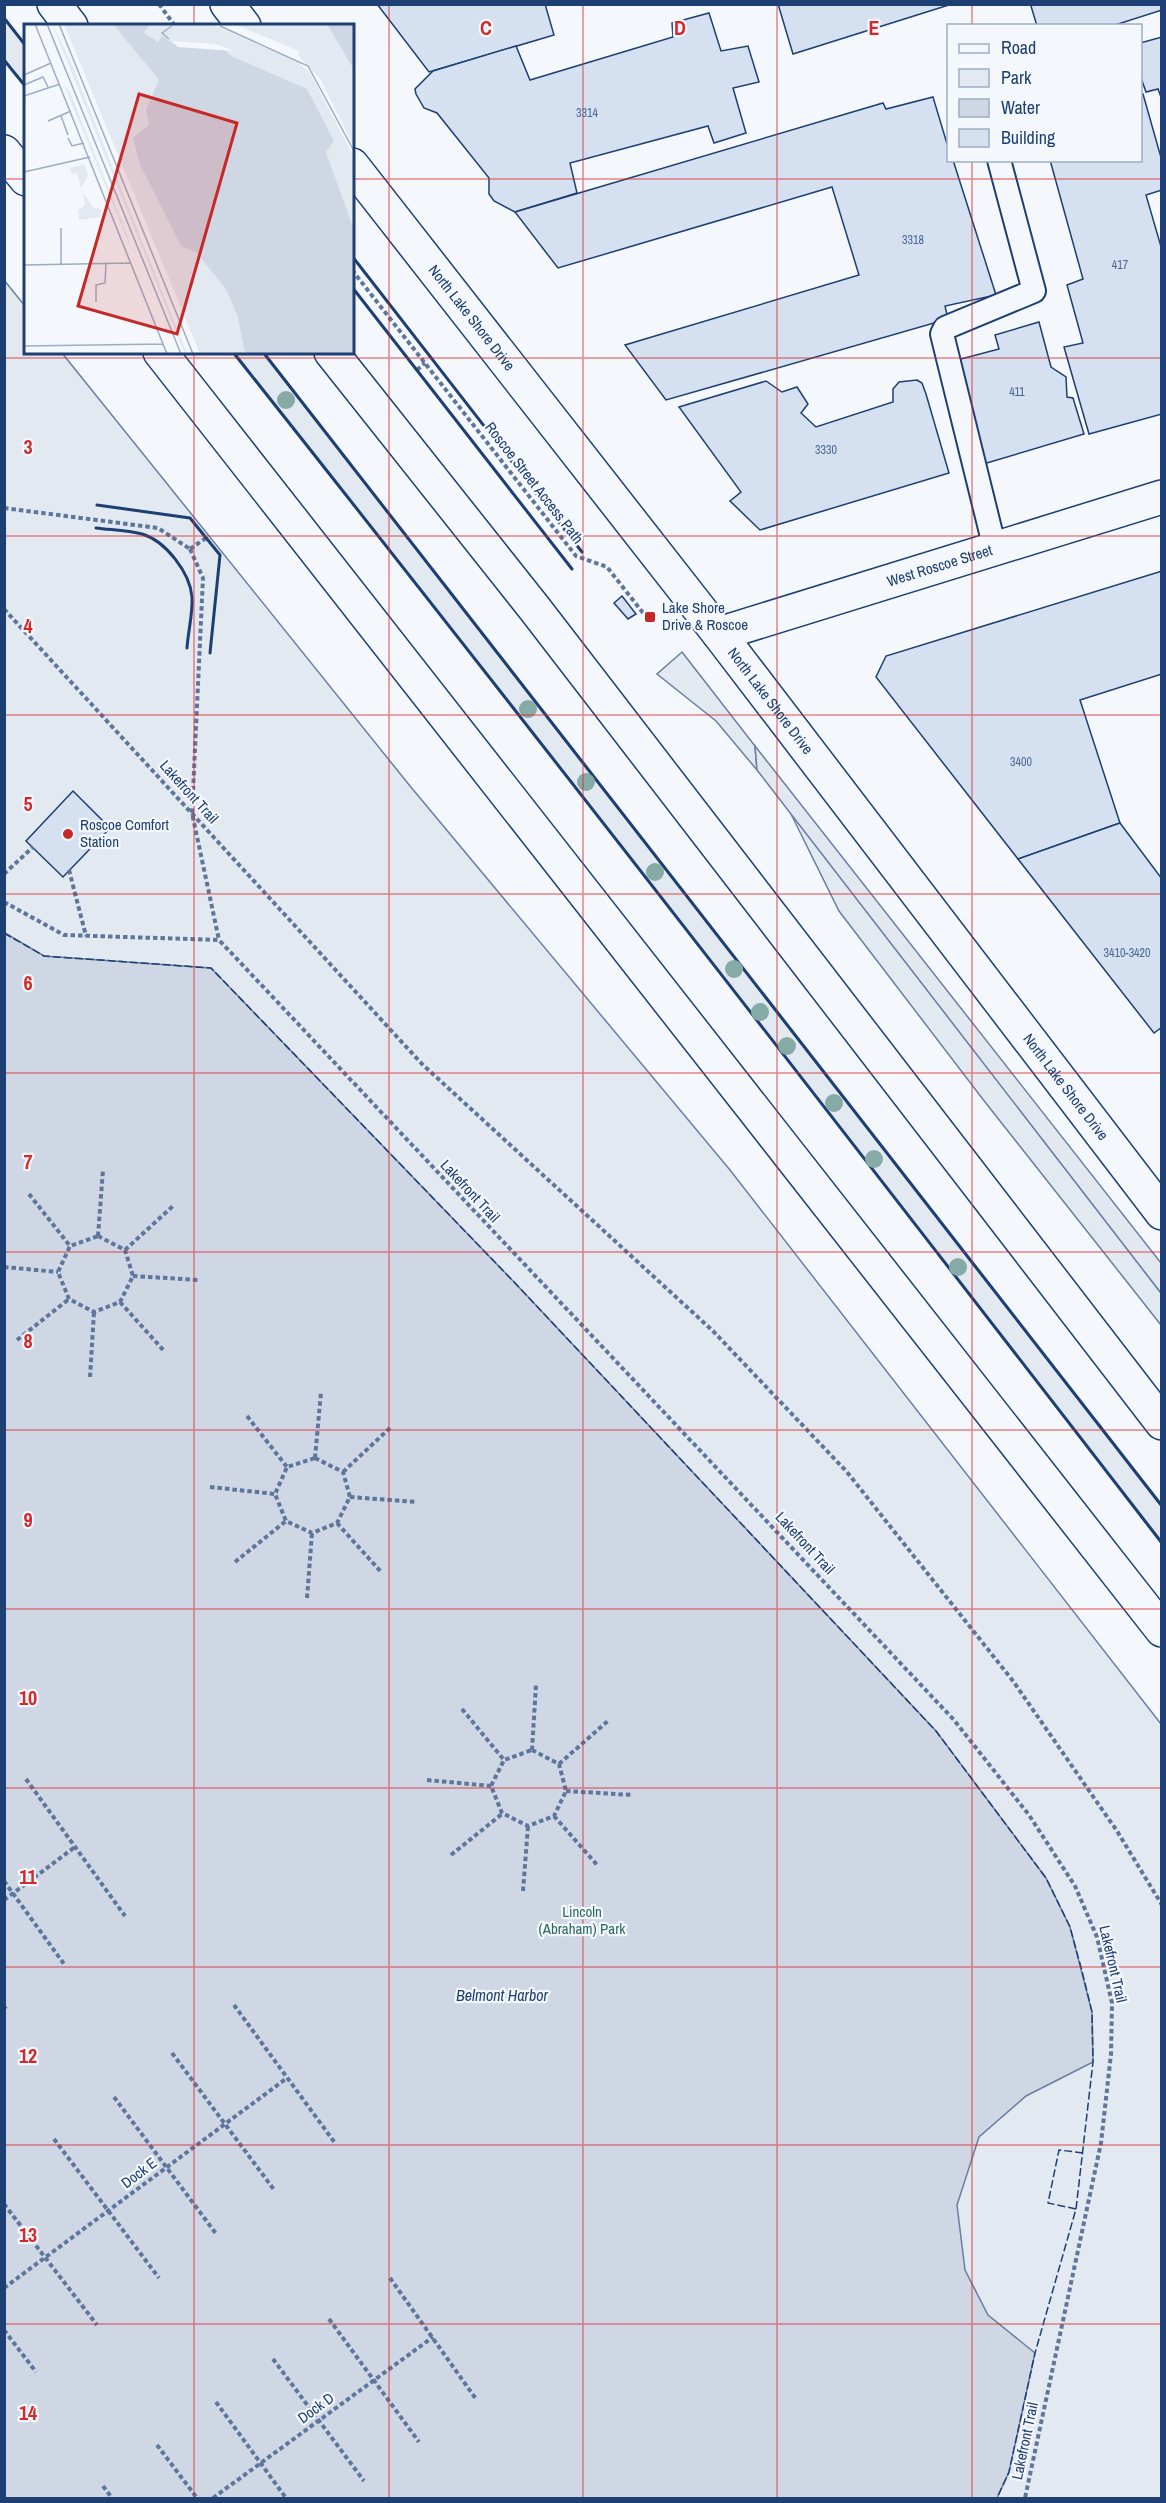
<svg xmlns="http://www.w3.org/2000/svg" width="1166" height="2503" font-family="'Archivo Narrow',sans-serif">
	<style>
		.green { fill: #e3e9f0; stroke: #687fa3; stroke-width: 1.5 }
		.parking { fill: #e3e8f0; stroke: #687fa3; stroke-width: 1.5 }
		.water { fill: #cfd7e4; stroke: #687fa3; stroke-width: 1.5 }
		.building { fill: #d5e0f0; stroke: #1d3f73; stroke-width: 1.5 }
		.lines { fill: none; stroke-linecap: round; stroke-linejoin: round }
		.service-casing { stroke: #1d3f73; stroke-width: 26 }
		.minor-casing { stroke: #1d3f73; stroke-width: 36 }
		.secondary-casing { stroke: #1d3f73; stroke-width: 36 }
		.motorway-casing { stroke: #1d3f73; stroke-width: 36 }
		.path { stroke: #5e769c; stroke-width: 4; stroke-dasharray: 4.5 3; stroke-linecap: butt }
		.service { stroke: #f4f7fb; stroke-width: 22 }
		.minor { stroke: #f4f7fb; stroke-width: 33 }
		.secondary { stroke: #f4f7fb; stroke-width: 33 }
		.motorway { stroke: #f4f7fb; stroke-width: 33 }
		.fence { stroke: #1d3f73; stroke-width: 1.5; stroke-dasharray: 8 3; stroke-linecap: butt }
		.wall { stroke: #1d3f73; stroke-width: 3 }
		.tree { fill: #86aba6 }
		.grid { fill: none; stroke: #d62828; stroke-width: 1.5; stroke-opacity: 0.55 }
		.poi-dot { fill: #c62828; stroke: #f4f7fb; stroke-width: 2 }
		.labels { text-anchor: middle; stroke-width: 4.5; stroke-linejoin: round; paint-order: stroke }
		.number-label { font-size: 12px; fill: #4b6792 }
		.street-label { font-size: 15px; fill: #1d3f73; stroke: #f4f7fb }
		.poi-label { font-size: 15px; fill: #1d3f73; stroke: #f4f7fb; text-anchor: start }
		.park-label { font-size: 15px; fill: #2c6c60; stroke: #f4f7fb }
		.water-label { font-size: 16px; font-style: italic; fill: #1d3f73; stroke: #f4f7fb }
		.inset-road { fill: none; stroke: #9eadc5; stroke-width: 1.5 }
		.view { fill: #c62828; fill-opacity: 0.15; stroke: #c62828; stroke-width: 3 }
		.inset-edge { fill: none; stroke: #1d3f73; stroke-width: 3 }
		.grid-label { font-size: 20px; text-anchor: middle; font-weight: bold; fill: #d62828; stroke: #f4f7fb; stroke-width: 4.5; stroke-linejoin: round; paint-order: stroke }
	</style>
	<rect width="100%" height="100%" fill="#f4f7fb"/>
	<!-- green -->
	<g class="green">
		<path d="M5 18 25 46V87L5 60Z"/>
		<path d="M4 280 25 306 26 352 62 353 410 786 730 1170 1161 1724V2498H5Z"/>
		<path d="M233 353H263L1161 1506V1543C854 1145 546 747 233 353Z"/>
		<path d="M682 652 755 746 757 770 716 721 657 674Z"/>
		<path d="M790 812 1161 1293V1325L985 1102 839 911Z"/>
	</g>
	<!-- parking -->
	<path class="parking" d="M755 746 1161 1263V1293L757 770Z"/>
	<!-- water -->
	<path class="water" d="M5 933 44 956 211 968 515 1283 936 1731 1046 1878 1070 1927 1092 2012 1093 2062 1026 2096 979 2137 957 2205 965 2270 988 2315 1035 2353 1009 2472 997 2498H5Z"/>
	<!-- building -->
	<g class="building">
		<path d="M377 4H545L554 35 429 72Z"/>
		<path d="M778 4H952L793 54Z"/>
		<path d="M1034 4H1162V10L1112 26H1037L1031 6Z"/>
		<path d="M709 13 721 51 748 46 759 82 733 88 746 133 714 143 708 126 570 163 577 193 515 212 494 201 489 194V178L437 113 424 108 416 94 415 89 433 71 516 46 530 80 673 37 672 23Z"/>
		<path d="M1162 37V100L1158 89 1146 92 1140 75V43Z"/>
		<path d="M1143 94 1162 161V190L1146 195 1162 250V414L1089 434 1064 347 1083 343 1067 285 1083 279 1050 160H1140V95Z"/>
		<path d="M933 97 948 147V160H953L996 295 945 306 948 319 666 400 625 345 859 275 832 187 558 268 515 212 883 103 886 109Z"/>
		<path d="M1039 322 1051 367 1066 377 1067 397 1073 398 1084 434 980 465 957 360 999 349 995 335Z"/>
		<path d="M917 380 922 383 926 394 949 473 760 530 730 501 741 492 679 407 766 381 782 392 797 387 808 404 801 413 816 427 893 402V389L899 382Z"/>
		<path d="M1162 571V674L1080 700 1120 823 1018 859 876 677 886 656Z"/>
		<path d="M622 596 636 614 628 619 614 603Z"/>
		<path d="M73 791 110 828 63 877 26 841Z"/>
		<path d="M1120 823 1162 879V1027L1154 1033 1018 859Z"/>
	</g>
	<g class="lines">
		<!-- service casing -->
		<g class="service-casing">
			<path id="service" d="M995 549 942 334 945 328 1034 291 999 160"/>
		</g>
		<!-- minor casing -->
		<g class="minor-casing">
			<g id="minor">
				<path id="s1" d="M719 634 1162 497"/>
			</g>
		</g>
		<!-- secondary casing -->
		<g class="secondary-casing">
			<g id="secondary">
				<path d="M227 4 244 26"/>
				<path id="s2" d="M352 165 719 634 1162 1213"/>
			</g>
		</g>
		<!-- motorway casing -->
		<g class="motorway-casing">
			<g id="motorway">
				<path d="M54 4 71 26"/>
				<path d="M4 152 26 179"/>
				<path d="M160 352 1162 1630"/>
				<path d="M331 352 535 609 1162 1423"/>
			</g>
		</g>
		<!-- path -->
		<g class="path">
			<path d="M159 4 175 26"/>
			<path d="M352 270 576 556 607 567 651 623"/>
			<path d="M417 370 425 363"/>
			<path d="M4 508 158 528 190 549"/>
			<path d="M190 549 203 578 192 813 219 940"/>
			<path d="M190 549 206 538"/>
			<path d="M4 609 422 1064 713 1331 847 1472 1013 1681 1117 1831 1162 1905"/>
			<path d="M69 870 86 936"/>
			<path d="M4 874 33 847"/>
			<path d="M4 902 64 935 219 940 954 1720 1029 1815 1075 1886 1097 1937 1112 2003 1111 2054 1101 2143 1025 2498"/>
			<path d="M29 1194 70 1246"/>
			<path d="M98 1236 125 1250 133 1276 120 1302 94 1312 69 1299 58 1272 70 1246Z"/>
			<path d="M98 1236 103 1170"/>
			<path d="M125 1250 174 1205"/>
			<path d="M4 1267 58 1272"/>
			<path d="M133 1276 199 1280"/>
			<path d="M120 1302 165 1352"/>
			<path d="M17 1340 69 1299"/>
			<path d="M90 1377 94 1312"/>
			<path d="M247 1416 287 1467"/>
			<path d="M315 1458 343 1472 350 1497 337 1523 312 1533 286 1521 275 1494 287 1467Z"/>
			<path d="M315 1458 321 1392"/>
			<path d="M343 1472 392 1426"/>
			<path d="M210 1487 275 1494"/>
			<path d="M350 1497 417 1502"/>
			<path d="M337 1523 382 1573"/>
			<path d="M235 1562 286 1521"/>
			<path d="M307 1598 312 1533"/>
			<path d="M462 1709 504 1760"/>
			<path d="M532 1750 559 1764 566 1791 554 1816 528 1826 502 1813 491 1786 504 1760Z"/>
			<path d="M532 1750 536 1685"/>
			<path d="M559 1764 609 1720"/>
			<path d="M26 1779 125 1916"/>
			<path d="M427 1780 491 1786"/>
			<path d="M566 1791 633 1795"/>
			<path d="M554 1816 598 1866"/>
			<path d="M451 1855 502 1814"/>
			<path d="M4 1881 64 1964"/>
			<path d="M523 1891 528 1826"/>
			<path d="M4 1900 75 1847"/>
			<path d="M234 2005 335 2143"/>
			<path d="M4 2007 6 2009"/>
			<path d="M172 2053 275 2191"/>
			<path d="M114 2097 217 2235"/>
			<path d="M54 2139 159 2278"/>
			<path d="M4 2204 97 2325"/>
			<path d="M390 2278 476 2399"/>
			<path d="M4 2288 287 2078"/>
			<path d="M329 2319 419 2442"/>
			<path d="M4 2330 36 2372"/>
			<path d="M273 2359 364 2481"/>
			<path d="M216 2402 286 2498"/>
			<path d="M157 2445 197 2498"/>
			<path d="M103 2486 112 2498"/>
			<path d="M213 2498 433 2337"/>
		</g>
		<!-- service -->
		<use href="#service" class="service"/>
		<!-- minor -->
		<use href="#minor" class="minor"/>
		<!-- secondary -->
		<use href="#secondary" class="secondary"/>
		<!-- motorway -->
		<use href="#motorway" class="motorway"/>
		<!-- fence -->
		<g class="fence">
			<path d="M4 933 44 956 211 968 515 1283 936 1731 1046 1878 1070 1927 1082 1971 1092 2012 1093 2062 1076 2209 1035 2353 1009 2472 997 2498"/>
			<path d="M1076 2209 1048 2203 1059 2150 1084 2153"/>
		</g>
		<!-- wall -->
		<g class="wall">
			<path d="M4 18 26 46"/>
			<path d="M4 60 26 87"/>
			<path d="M352 256 582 552"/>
			<path d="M352 287 572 569"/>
			<path d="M233 352C546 747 854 1145 1162 1543"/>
			<path d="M263 352 1162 1506"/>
			<path d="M97 505 190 518 220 555 210 653"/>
			<path d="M96 528C111 530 127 530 142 534 166 541 190 573 192 597 193 613 188 632 187 648"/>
		</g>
	</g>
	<!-- trees -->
	<g class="tree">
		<circle cx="286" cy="400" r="9"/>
		<circle cx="528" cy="709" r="9"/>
		<circle cx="586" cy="782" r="9"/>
		<circle cx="655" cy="872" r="9"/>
		<circle cx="734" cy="969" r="9"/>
		<circle cx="760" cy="1012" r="9"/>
		<circle cx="787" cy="1046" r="9"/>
		<circle cx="834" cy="1103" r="9"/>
		<circle cx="874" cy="1159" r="9"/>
		<circle cx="958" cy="1267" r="9"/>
	</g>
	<!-- grid -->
	<path class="grid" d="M194 4V26M389 4V2498M583 4V2498M777 4V2498M972 4V26M972 160V2498M4 179H26M352 179H1162M194 352V2498M4 358H1162M4 536H1162M4 715H1162M4 894H1162M4 1073H1162M4 1252H1162M4 1430H1162M4 1609H1162M4 1788H1162M4 1967H1162M4 2145H1162M4 2324H1162"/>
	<!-- markers -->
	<g class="poi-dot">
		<rect x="644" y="611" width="12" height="12" rx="3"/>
		<circle cx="68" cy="834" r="6"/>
	</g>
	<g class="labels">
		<!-- number labels -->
		<g class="number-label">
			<text x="587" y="117">3314</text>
			<text x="913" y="244">3318</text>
			<text x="1120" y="269">417</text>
			<text x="1017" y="396">411</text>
			<text x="826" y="454">3330</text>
			<text x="1021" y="766">3400</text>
			<text x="1127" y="957">3410-3420</text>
		</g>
		<!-- street labels -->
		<g class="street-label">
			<text dy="5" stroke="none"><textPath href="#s2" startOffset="194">North Lake Shore Drive</textPath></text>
			<text transform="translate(534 483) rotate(52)" y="5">Roscoe Street Access Path</text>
			<text dy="5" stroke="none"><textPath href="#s1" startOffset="231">West Roscoe Street</textPath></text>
			<text dy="5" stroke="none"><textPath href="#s2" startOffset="680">North Lake Shore Drive</textPath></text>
			<text transform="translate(189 792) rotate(48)" y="5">Lakefront Trail</text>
			<text dy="5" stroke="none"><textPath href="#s2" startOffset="1166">North Lake Shore Drive</textPath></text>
			<text transform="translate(470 1191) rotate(47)" y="5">Lakefront Trail</text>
			<text transform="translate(805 1543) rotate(47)" y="5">Lakefront Trail</text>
			<text transform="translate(1113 1964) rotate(77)" y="5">Lakefront Trail</text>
			<text transform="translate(139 2173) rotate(-37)" y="5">Dock E</text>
			<text transform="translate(316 2408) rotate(-36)" y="5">Dock D</text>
			<text transform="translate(1025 2441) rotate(-78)" y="5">Lakefront Trail</text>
		</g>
		<!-- poi labels -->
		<g class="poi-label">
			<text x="662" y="613">Lake Shore<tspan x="662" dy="17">Drive &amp; Roscoe</tspan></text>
			<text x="80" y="830">Roscoe Comfort<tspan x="80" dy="17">Station</tspan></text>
		</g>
		<!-- park labels -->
		<g class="park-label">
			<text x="582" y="1917">Lincoln<tspan x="582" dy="17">(Abraham) Park</tspan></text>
		</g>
		<!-- water labels -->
		<g class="water-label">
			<text x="502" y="2001">Belmont Harbor</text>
		</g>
	</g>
	<!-- overview -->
	<g transform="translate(24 24)">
		<rect width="330" height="330" fill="#f4f7fb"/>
		<path d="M28 0 46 36 163 330H161ZM40 0H186L271 36 286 49 330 133V330H176ZM210 0H303L330 46V123L297 56 274 31 275 27ZM40 61 46 68 104 213 106 222ZM60 140 64 152 57 164 53 149 48 150 46 144ZM59 169 70 184 77 185 76 193 55 196 54 186 61 181Z" fill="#e3e9f0"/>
		<path d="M89 0H126L120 9 134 18 138 12 153 22 200 25 207 32 283 65 310 117 302 128 330 206V330H221L214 293 202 265 172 228 158 223 116 141 109 114 125 101 122 86 135 56ZM303 0H330V46L316 22Z" fill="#cfd7e4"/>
		<path d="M148 17 192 20 210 27 154 23Z" fill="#f4f7fb"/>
		<path class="inset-road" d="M11 0 143 330M23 0 157 330M35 0 169 330M196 2 284 42 330 127M145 15 138 9 148 2M0 51 27 39M0 61 19 53 24 63M0 72 36 60M37 92 44 111M24 97 47 87M44 114 48 122 60 119M0 148 66 133M37 204V241M0 241 107 239M72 278V261L81 259 82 240M0 322 139 320"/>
		<path class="view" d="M115 70 213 99 153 310 54 282Z"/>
		<rect width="330" height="330" class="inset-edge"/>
	</g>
	<g class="grid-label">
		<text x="486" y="35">C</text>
		<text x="680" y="35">D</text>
		<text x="874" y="35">E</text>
		<text x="28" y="454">3</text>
		<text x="28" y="633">4</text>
		<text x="28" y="811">5</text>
		<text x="28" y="990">6</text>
		<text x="28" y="1169">7</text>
		<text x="28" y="1348">8</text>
		<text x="28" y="1527">9</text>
		<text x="28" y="1705">10</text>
		<text x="28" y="1884">11</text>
		<text x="28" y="2063">12</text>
		<text x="28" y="2242">13</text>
		<text x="28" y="2420">14</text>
	</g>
	<!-- border -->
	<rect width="1166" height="2503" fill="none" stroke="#1d3f73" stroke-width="12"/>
	<!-- legend -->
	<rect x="947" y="24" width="195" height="138" fill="#f4f7fb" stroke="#9eadc5" stroke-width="1.5"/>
	<rect x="959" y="44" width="30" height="9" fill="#f4f7fb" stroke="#9eadc5" stroke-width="1.5"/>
	<text x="1001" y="54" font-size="18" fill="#1d3f73">Road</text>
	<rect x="959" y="69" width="30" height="18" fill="#e3e9f0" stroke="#9eadc5" stroke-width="1.5"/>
	<text x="1001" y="84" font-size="18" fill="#1d3f73">Park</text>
	<rect x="959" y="99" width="30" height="18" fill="#cfd7e4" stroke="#9eadc5" stroke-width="1.5"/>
	<text x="1001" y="114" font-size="18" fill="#1d3f73">Water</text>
	<rect x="959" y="129" width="30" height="18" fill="#d5e0f0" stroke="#9eadc5" stroke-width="1.5"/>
	<text x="1001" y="144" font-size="18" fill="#1d3f73">Building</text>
</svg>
